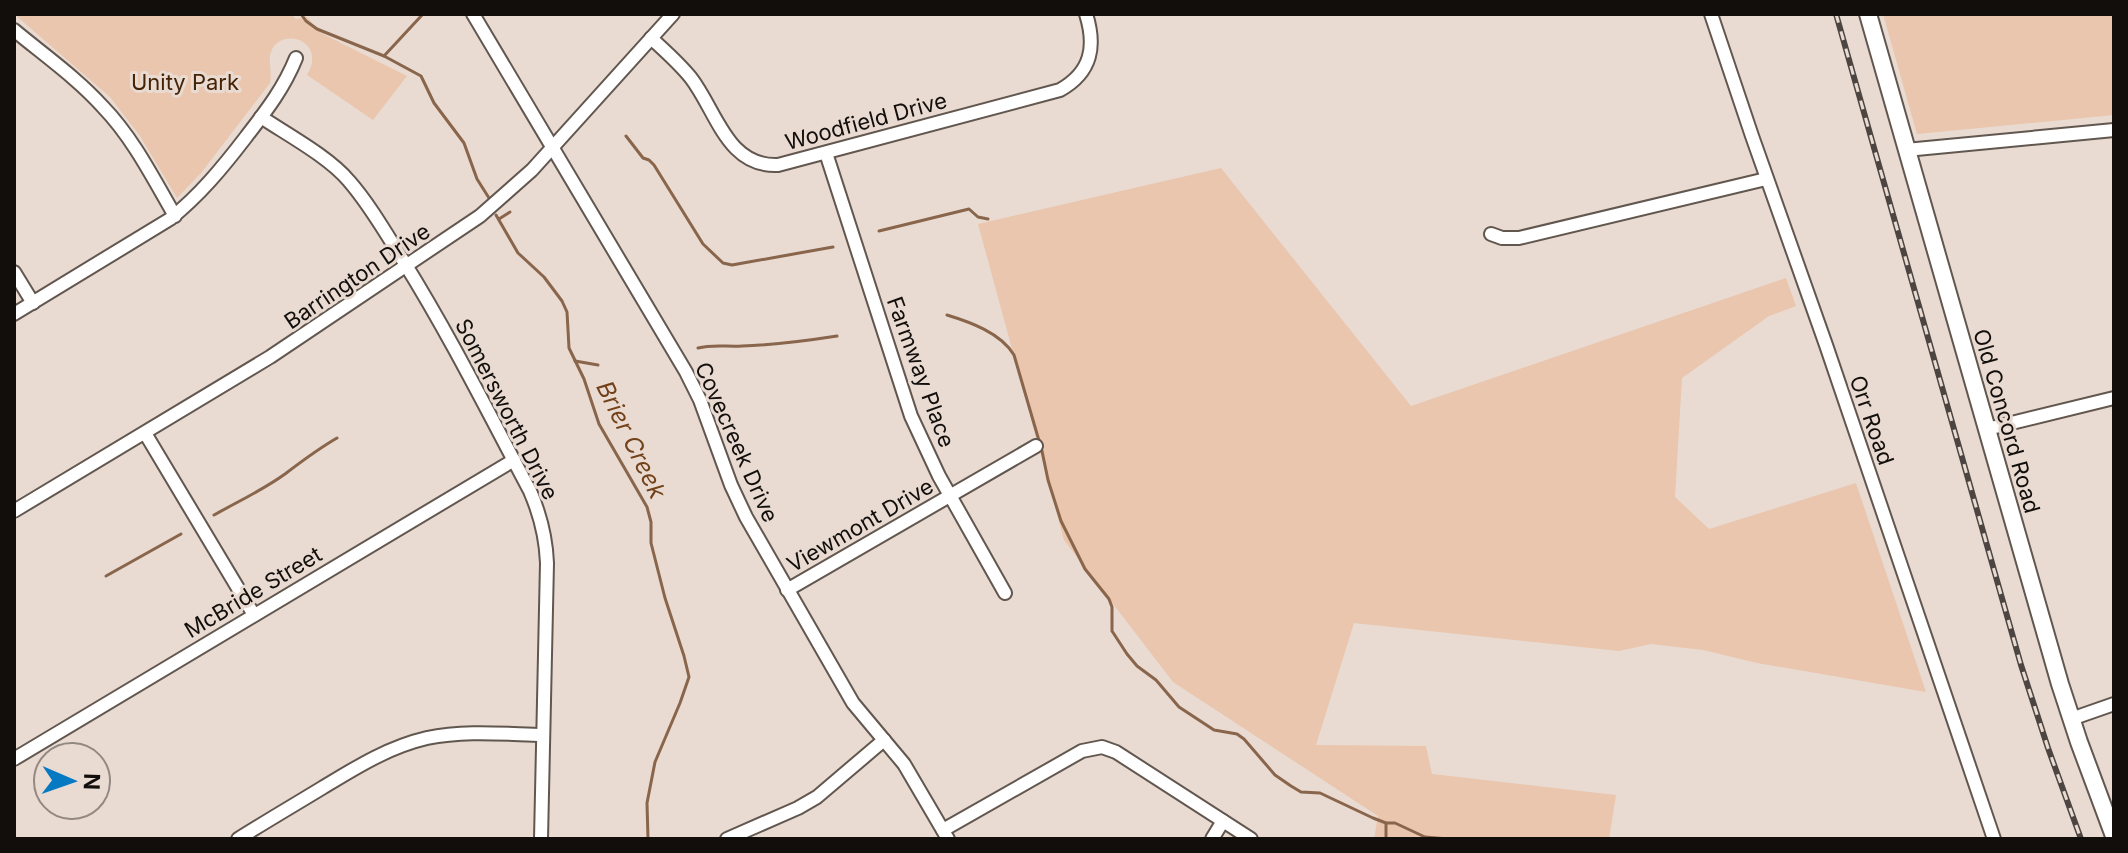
<svg xmlns="http://www.w3.org/2000/svg" width="2128" height="853" font-family="Inter,sans-serif">
	<style>
		.green { fill: #e9c6ad }
		.lines { fill: none; stroke-linecap: round; stroke-linejoin: round }
		.stream { stroke: #88654b; stroke-width: 3 }
		.minor-casing { stroke: #62574f; stroke-width: 16 }
		.tertiary-casing { stroke: #62574f; stroke-width: 20 }
		.minor { stroke: #fff; stroke-width: 12 }
		.tertiary { stroke: #fff; stroke-width: 16 }
		.rail-casing { stroke: #4c4541; stroke-width: 6 }
		.rail { stroke: #e9dbd2; stroke-width: 3; stroke-dasharray: 9; stroke-linecap: butt }
		.labels { text-anchor: middle; stroke-width: 6; stroke-linejoin: round; paint-order: stroke }
		.park-label { font-size: 22px; fill: #442306; stroke: #e9dbd2 }
		.street-label { font-size: 22px; fill: #120e0b; stroke: #e9dbd2 }
		.water-label { font-size: 24px; font-style: italic; fill: #724119; stroke: #e9dbd2 }
	</style>
	<rect width="100%" height="100%" fill="#e9dbd2"/>
	<!-- green -->
	<g class="green">
		<path d="M14 14H291L296 19 307 17 321 33 407 76 373 120 307 75C329 38 275 25 270 56 269 65 272 73 270 83L201 173 177 198 140 136 110 97Z"/>
		<path d="M1883 14H2114V115L1917 134Z"/>
		<path d="M1221 168 1411 406 1786 278 1796 306 1769 316 1682 378 1675 497 1709 529 1856 483 1926 692 1757 663 1703 650 1651 644 1619 651 1354 623 1316 745 1426 746 1432 774 1616 795 1609 839H1374L1378 816 1173 682 1064 540 978 224Z"/>
	</g>
	<g class="lines">
		<!-- stream -->
		<g class="stream">
			<path d="M301 14 306 21 317 29 384 56 421 76 434 103 464 143 477 179 489 198"/>
			<path d="M384 56 423 14"/>
			<path d="M626 136 643 158 649 160 654 165 703 244 723 263 732 265 833 247"/>
			<path d="M496 215 518 253 544 277 562 301 567 312 569 348 584 379 599 424 647 507 651 522V543L665 598 684 656 689 677 680 703 655 762 647 803 648 839"/>
			<path d="M499 219 510 212"/>
			<path d="M879 231 969 209 978 217 988 219"/>
			<path d="M947 315C970 322 1001 333 1014 355L1042 451 1048 480 1061 521 1085 569 1109 599 1112 607V631L1127 654 1137 666 1156 680 1179 707 1214 730 1237 734 1244 739 1275 775 1291 786 1301 792 1320 793 1373 818 1386 823H1395L1425 837 1448 839"/>
			<path d="M698 348C713 344 727 347 742 346 774 345 805 341 837 336"/>
			<path d="M575 361 598 365"/>
			<path d="M214 515C237 502 263 490 285 474 302 461 318 449 337 438"/>
			<path d="M106 576 181 534"/>
			<path d="M1386 839V823"/>
		</g>
		<!-- minor casing -->
		<g class="minor-casing">
			<g id="minor">
				<path d="M473 14 686 372 700 400 731 485 746 517 853 703 904 764 948 839"/>
				<path d="M1711 14 1752 136 1826 345 1994 839"/>
				<path d="M14 30C44 55 77 78 103 107 133 138 153 178 175 216"/>
				<path d="M651 38C665 51 679 63 691 78 717 112 727 167 778 165L1060 90C1092 72 1096 46 1086 14"/>
				<path d="M261 117C288 135 329 157 349 181 370 205 387 235 404 262 450 336 489 414 530 491 540 514 546 537 547 563L541 839"/>
				<path d="M1906 150 2114 130"/>
				<path d="M826 153 911 416 939 476 1005 593"/>
				<path d="M1491 234 1502 238H1519L1766 179"/>
				<path d="M14 272 33 303"/>
				<path d="M14 314 170 219C200 195 223 167 246 137 266 111 284 88 296 58"/>
				<path d="M1987 429 2114 398"/>
				<path d="M145 433 254 615"/>
				<path d="M14 511 270 357 480 216 532 170 673 14"/>
				<path d="M787 590 1036 446"/>
				<path d="M2071 719 2114 704"/>
				<path d="M14 759 514 460"/>
				<path d="M943 830 1082 751 1102 747 1116 752 1251 839"/>
				<path d="M238 839C265 822 294 805 322 788 355 768 388 747 427 738 465 730 504 734 543 735"/>
				<path d="M727 839 798 808 817 797 884 740"/>
				<path d="M1212 839 1223 821"/>
			</g>
		</g>
		<!-- tertiary casing -->
		<g class="tertiary-casing">
			<path id="tertiary" d="M1868 14 2060 684 2079 742 2114 836"/>
		</g>
		<!-- minor -->
		<use href="#minor" class="minor"/>
		<!-- tertiary -->
		<use href="#tertiary" class="tertiary"/>
		<!-- rail casing -->
		<g class="rail-casing">
			<path id="rail" d="M1836 14 2021 665 2048 748 2081 839"/>
		</g>
		<!-- rail -->
		<use href="#rail" class="rail"/>
	</g>
	<g class="labels">
		<!-- park labels -->
		<g class="park-label">
			<text x="185" y="90">Unity Park</text>
		</g>
		<!-- street labels -->
		<g class="street-label">
			<text transform="translate(866 121) rotate(-15)" y="8">Woodfield Drive</text>
			<text transform="translate(357 276) rotate(-34)" y="8">Barrington Drive</text>
			<text transform="translate(921 372) rotate(70)" y="8">Farmway Place</text>
			<text transform="translate(507 409) rotate(63)" y="8">Somersworth Drive</text>
			<text transform="translate(1872 420) rotate(71)" y="8">Orr Road</text>
			<text transform="translate(2007 421) rotate(74)" y="8">Old Concord Road</text>
			<text transform="translate(737 442) rotate(66)" y="8">Covecreek Drive</text>
			<text transform="translate(860 525) rotate(-30)" y="8">Viewmont Drive</text>
			<text transform="translate(253 592) rotate(-31)" y="8">McBride Street</text>
		</g>
		<!-- water labels -->
		<g class="water-label">
			<text transform="translate(631 440) rotate(64)" y="8">Brier Creek</text>
		</g>
	</g>
	<!-- border -->
	<rect width="2128" height="853" fill="none" stroke="#120e0b" stroke-width="32"/>
	<!-- north arrow -->
	<g transform="translate(72 781) rotate(92)"><circle r="38" fill="#e9dbd2" stroke="#938982" stroke-width="2"/>
	<path d="M0-6L14 30L0 20L-14 30Z" fill="#0679c3"/>
	<text y="-12" font-size="22" font-weight="bold" text-anchor="middle" fill="#120e0b">N</text>
	</g>
</svg>
